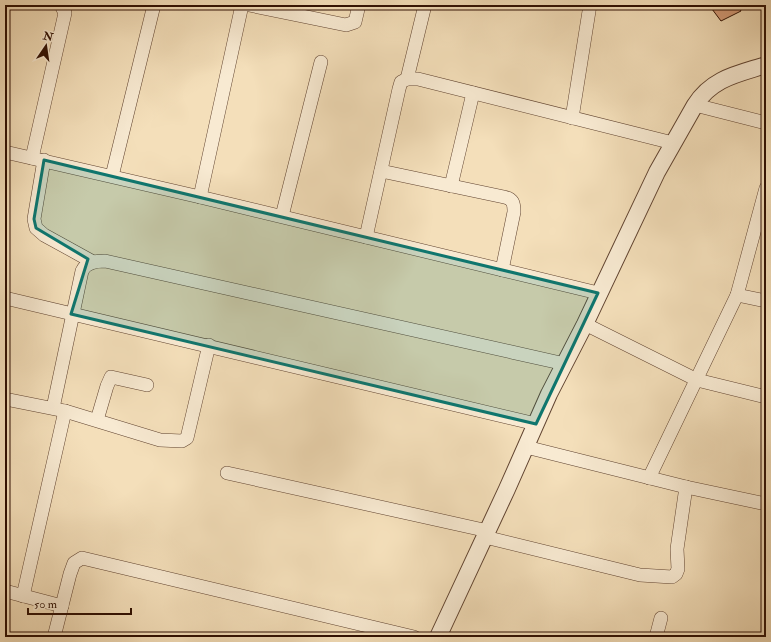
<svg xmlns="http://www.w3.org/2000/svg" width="771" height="642" font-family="'IM FELL Double Pica',serif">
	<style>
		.building { fill: #d69d7a; stroke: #2f0f02 }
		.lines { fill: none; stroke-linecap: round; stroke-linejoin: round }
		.minor-casing { stroke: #604330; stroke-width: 14 }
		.tertiary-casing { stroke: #604330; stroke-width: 18 }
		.minor { stroke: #f8ead2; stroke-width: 13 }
		.tertiary { stroke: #f8ead2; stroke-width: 16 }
		.marked { fill: #0f766e; fill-opacity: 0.2; stroke: #0f766e; stroke-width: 3; stroke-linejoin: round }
	</style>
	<rect width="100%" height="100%" fill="#f4dfba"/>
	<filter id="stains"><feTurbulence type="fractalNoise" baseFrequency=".005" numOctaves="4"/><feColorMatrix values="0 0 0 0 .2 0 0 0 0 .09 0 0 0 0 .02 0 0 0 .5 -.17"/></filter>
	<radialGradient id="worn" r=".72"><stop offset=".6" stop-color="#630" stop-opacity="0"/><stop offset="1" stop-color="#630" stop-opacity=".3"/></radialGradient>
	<!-- building -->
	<path class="building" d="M709 5H738L741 11 721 21Z"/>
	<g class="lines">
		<!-- minor casing -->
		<g class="minor-casing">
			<g id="minor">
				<path d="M249 5 346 25 355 22 359 5"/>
				<path d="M407 79 425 5"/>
				<path d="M695 105 766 123"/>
				<path d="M572 118 590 5"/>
				<path d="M5 152 200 197 598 293"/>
				<path d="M32 158 65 13 61 5"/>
				<path d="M44 160 34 219 36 228 44 235 93 262"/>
				<path d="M381 171 504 197C513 199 514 203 514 212L502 270"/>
				<path d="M112 176 154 5"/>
				<path d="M451 186 473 93"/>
				<path d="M200 197 242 5"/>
				<path d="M282 216 321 62"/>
				<path d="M366 237 399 89 401 82 407 79H418L673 143"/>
				<path d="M737 295 766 301"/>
				<path d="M5 298 536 424"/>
				<path d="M585 324 697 380 766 397"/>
				<path d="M5 399 65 411 160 440 182 441 187 438 209 345"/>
				<path d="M53 408 82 271C86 262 96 261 105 261L565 364"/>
				<path d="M97 420 107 386 111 377 147 385"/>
				<path d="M526 447 686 487 766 504"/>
				<path d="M227 473 488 531"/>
				<path d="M649 478 737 295 766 188"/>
				<path d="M485 537 640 575 672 577 676 574 678 569 677 549 686 487"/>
				<path d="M5 591 62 606"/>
				<path d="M23 596 65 411"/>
				<path d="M54 637 70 574 74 563 82 558 414 637"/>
				<path d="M656 637 661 618"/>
			</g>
		</g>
		<!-- tertiary casing -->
		<g class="tertiary-casing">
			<path id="tertiary" d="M438 637 507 489 549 394 585 324 657 172 695 105C712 78 738 74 766 65"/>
		</g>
		<!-- minor -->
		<use href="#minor" class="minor"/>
		<!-- tertiary -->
		<use href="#tertiary" class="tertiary"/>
	</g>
	<!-- marked area -->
	<path class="marked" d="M44 160 598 293 536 424 71 314 88 259 36 228 34 219Z"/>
	<!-- margin -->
	<rect width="771" height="642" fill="none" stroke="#f4dfba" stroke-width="20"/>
	<rect x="6" y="6" width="759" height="630" fill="none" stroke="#2f0f02" stroke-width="2"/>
	<rect x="10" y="10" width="751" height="622" fill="none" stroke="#2f0f02"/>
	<!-- north arrow -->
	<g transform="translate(46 46) rotate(13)" stroke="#f8ead2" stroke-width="3" paint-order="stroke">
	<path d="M0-3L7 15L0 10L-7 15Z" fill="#2f0f02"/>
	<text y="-6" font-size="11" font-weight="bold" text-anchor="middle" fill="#2f0f02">N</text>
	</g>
	<!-- scale -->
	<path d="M28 608v6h103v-6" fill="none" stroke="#2f0f02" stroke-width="2"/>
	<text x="34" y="608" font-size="12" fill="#2f0f02" stroke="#f8ead2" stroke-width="3" paint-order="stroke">50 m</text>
	<rect width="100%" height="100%" filter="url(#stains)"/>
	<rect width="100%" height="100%" fill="url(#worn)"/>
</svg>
